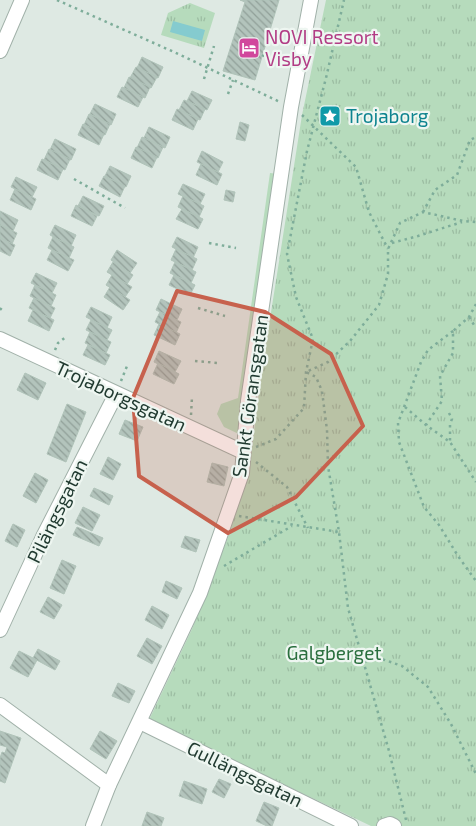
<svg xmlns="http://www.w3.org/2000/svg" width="476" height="826" font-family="'Exo 2',sans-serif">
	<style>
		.grass { fill: #b6dbbc }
		.park { fill: url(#park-tufts) }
		.water { fill: #85cbcf }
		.building { fill: url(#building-back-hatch); stroke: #b0c3b9 }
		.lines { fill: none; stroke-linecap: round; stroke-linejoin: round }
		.minor-casing { stroke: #a1b1a9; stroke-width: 16 }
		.path { stroke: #7ead9a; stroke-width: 2.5; stroke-dasharray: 2.5 4; stroke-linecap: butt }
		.minor { stroke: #fff; stroke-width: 14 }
		.marked { fill: #c7614d; fill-opacity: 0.2; stroke: #c7614d; stroke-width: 4; stroke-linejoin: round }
		.labels { text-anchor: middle; stroke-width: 4.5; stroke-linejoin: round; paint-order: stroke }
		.hotel-label { font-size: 19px; fill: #b23c85; stroke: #eef6f1; text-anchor: start }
		.culture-label { font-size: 19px; fill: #0d838f; stroke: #eef6f1; text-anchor: start }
		.street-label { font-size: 19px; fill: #1f392f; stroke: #eef6f1 }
		.park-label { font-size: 19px; fill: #2a6f3e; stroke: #eef6f1 }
	</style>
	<defs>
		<pattern id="park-tufts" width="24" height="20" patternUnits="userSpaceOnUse" patternTransform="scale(1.25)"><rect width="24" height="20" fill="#b6dbbc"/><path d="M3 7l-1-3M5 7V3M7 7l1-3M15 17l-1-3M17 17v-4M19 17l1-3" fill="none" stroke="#9cbda2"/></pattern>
		<pattern id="building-back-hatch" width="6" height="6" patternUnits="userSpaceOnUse" patternTransform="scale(1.25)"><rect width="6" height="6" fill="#b3c4bc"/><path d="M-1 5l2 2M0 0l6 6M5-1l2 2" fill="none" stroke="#91a099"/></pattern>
	</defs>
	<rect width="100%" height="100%" fill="#dee9e3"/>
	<!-- grass -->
	<path class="grass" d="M270 173 278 174 241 435 224 427 217 414 221 404 238 398Z"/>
	<!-- park -->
	<g class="park">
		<path d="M326 0H476V826H371L149 720 192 629 230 532 251 455 261 376 302 115Z"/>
		<path d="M190 3 215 13 204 48 161 35 168 13Z"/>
	</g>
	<!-- water -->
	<path class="water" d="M173 21 205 30 202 41 170 32Z"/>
	<!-- building -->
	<g class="building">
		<path d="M240 0H279L255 80 223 71 245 2Z"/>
		<path d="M142 57 163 67 158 78 137 68Z"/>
		<path d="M136 67 157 77 151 88 130 78Z"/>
		<path d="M129 77 150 87 145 98 124 88Z"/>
		<path d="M122 87 143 97 138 107 117 97Z"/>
		<path d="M192 91 212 100 207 110 187 101Z"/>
		<path d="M184 100 205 109 200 120 179 110Z"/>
		<path d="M95 104 116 114 111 125 90 114Z"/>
		<path d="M177 109 198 119 193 130 172 120Z"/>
		<path d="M89 114 110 124 105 135 84 125Z"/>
		<path d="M240 122 249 125 245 141 236 139Z"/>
		<path d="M83 124 104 134 99 145 78 135Z"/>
		<path d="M149 127 170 137 165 148 144 138Z"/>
		<path d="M142 137 163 147 158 158 137 148Z"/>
		<path d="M55 139 76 149 71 160 50 150Z"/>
		<path d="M136 147 157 157 152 168 131 158Z"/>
		<path d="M49 149 70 159 65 170 44 160Z"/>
		<path d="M202 151 223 162 218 172 197 162Z"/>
		<path d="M42 159 63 169 58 180 37 170Z"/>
		<path d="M201 164 222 174 217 185 196 175Z"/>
		<path d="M110 166 131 176 126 187 105 176Z"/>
		<path d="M104 176 125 186 120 197 99 186Z"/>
		<path d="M16 177 37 187 32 197 11 187Z"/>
		<path d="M183 184 205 194 200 204 178 194Z"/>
		<path d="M15 189 36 199 31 210 10 200Z"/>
		<path d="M226 190 235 192 233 202 224 200Z"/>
		<path d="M83 196 104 206 99 216 78 206Z"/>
		<path d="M183 196 204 206 199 217 178 207Z"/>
		<path d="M76 205 97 216 92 226 71 216Z"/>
		<path d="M182 209 203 219 198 229 176 219Z"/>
		<path d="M0 211 18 220 13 231 0 225Z"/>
		<path d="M0 225 17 233 12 244 0 238Z"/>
		<path d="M55 225 76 235 71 246 50 235Z"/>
		<path d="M53 237 74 247 69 258 48 248Z"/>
		<path d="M177 237 198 247 193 258 172 247Z"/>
		<path d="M0 238 15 245 10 256 0 251Z"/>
		<path d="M176 249 197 259 192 270 171 260Z"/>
		<path d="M52 250 74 260 68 271 47 260Z"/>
		<path d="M117 250 137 263 130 273 111 260Z"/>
		<path d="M113 262 133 275 127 284 107 272Z"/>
		<path d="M175 262 196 272 191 283 170 273Z"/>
		<path d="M36 273 57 283 52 293 31 283Z"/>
		<path d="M112 275 132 287 125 297 106 285Z"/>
		<path d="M174 275 195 285 190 295 169 285Z"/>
		<path d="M35 285 56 295 51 306 30 296Z"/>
		<path d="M110 287 130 300 123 310 104 297Z"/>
		<path d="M34 298 55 308 50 318 29 308Z"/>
		<path d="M161 299 182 309 177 320 156 310Z"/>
		<path d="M91 307 112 317 107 328 86 317Z"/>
		<path d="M33 310 54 320 49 331 28 321Z"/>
		<path d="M160 312 181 322 176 333 155 322Z"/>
		<path d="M91 320 112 330 107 340 86 330Z"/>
		<path d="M159 324 180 334 175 345 154 335Z"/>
		<path d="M90 332 111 342 106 353 85 343Z"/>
		<path d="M88 345 110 355 105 365 83 355Z"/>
		<path d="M159 351 181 361 175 372 154 362Z"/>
		<path d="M158 363 179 374 174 384 153 374Z"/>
		<path d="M25 373 46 383 38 400 17 390Z"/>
		<path d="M67 404 86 412 66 462 47 454Z"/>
		<path d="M125 420 143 427 137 441 119 434Z"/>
		<path d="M108 457 121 464 113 480 100 474Z"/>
		<path d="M212 463 228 467 224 486 207 482Z"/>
		<path d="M35 473 48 480 36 503 23 496Z"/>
		<path d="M94 488 113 496 109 505 90 496Z"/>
		<path d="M83 507 100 515 92 531 75 523Z"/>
		<path d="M13 524 25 530 17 547 5 541Z"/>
		<path d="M77 527 103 538 99 546 73 535Z"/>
		<path d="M185 536 200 540 196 552 181 547Z"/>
		<path d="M62 560 76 566 64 594 50 588Z"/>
		<path d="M166 581 182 588 177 599 162 592Z"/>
		<path d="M48 597 62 605 54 619 40 612Z"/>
		<path d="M152 606 169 615 162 629 145 620Z"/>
		<path d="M147 638 162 646 152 664 137 656Z"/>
		<path d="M38 649 60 661 55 670 33 658Z"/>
		<path d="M19 651 37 660 28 677 10 668Z"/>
		<path d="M118 683 135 691 129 703 112 696Z"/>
		<path d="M0 731 21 738 5 783 0 781V758L2 752 5 753 7 747 0 745Z"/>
		<path d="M100 731 117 741 106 759 90 749Z"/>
		<path d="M219 779 231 784 224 798 212 792Z"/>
		<path d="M184 781 207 789 202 804 179 796Z"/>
		<path d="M264 802 279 808 272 826H267L256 821Z"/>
		<path d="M147 812 164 818 161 826H142Z"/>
	</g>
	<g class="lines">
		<!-- minor casing -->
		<g class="minor-casing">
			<g id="minor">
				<path d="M0 51 22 0"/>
				<path d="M0 339 243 452"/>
				<path d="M0 630 43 537 116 394"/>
				<path d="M0 705 109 785"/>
				<path d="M140 722 351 826"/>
				<path d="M93 826 109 785 200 593 242 473 248 401 291 107 311 0"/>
				<path d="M384 826 390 824 394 826"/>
			</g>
		</g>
		<!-- path -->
		<g class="path">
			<path d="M57 0 174 52 280 102"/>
			<path d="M262 55 269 59"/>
			<path d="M204 79 214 46"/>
			<path d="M228 94 233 80"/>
			<path d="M302 115 356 167 369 212 388 249"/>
			<path d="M74 179 125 208"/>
			<path d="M423 212 435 190 457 175 470 140 476 137"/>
			<path d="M209 243 236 248"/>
			<path d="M392 243 418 236 462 222"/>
			<path d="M476 304 469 317 453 331V353L440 376 442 401 426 425 450 442 476 482"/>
			<path d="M198 308 225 316"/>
			<path d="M0 310 4 305"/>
			<path d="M469 317 476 328"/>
			<path d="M453 331 428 350 421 362 398 423 399 442 424 507 439 525 458 556 476 581"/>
			<path d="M55 350 58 343 67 336"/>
			<path d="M195 361 218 363"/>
			<path d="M121 381 127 366"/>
			<path d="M405 407 426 425"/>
			<path d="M449 413 452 419 450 424V442"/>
			<path d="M191 415 192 397"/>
			<path d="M256 447 276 439 304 408 306 372 313 339 296 297 287 254 307 151 326 78 344 0"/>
			<path d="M256 462 287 487 308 528"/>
			<path d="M239 516 339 532"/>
			<path d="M224 566 292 526"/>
			<path d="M364 662 379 658 402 666 428 687 451 724 476 774"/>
			<path d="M406 820 389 751 348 608 339 532 328 466 327 430 322 391 316 377 306 372 328 362 350 341 379 305 388 274V249L400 223 423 212 463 221 476 222"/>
		</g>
		<!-- minor -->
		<use href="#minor" class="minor"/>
	</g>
	<!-- marked area -->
	<path class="marked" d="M177 291 265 312 331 354 363 426 296 497 228 533 139 476 133 398Z"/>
	<!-- icons -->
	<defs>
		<g id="hotel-square" transform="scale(1.125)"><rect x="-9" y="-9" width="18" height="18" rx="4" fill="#d1479c" stroke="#eef6f1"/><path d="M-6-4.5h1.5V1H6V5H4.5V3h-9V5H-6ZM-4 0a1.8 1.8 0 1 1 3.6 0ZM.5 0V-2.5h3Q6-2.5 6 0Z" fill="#fff"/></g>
		<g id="sight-square" transform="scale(1.125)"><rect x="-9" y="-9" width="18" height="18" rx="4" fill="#0f9aa8" stroke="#eef6f1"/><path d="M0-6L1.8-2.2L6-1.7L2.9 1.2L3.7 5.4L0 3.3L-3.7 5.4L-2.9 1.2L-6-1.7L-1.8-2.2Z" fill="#fff"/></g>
	</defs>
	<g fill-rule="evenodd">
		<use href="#hotel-square" x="249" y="48"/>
		<use href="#sight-square" x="330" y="116"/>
	</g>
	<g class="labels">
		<!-- hotel labels -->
		<g class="hotel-label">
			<text x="265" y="44">NOVI Ressort<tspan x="265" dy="22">Visby</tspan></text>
		</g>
		<!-- culture labels -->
		<g class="culture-label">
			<text x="346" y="123">Trojaborg</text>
		</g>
		<!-- street labels -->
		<g class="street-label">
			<text transform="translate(121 396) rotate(25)" y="7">Trojaborgsgatan</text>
			<text transform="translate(250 396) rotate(-82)" y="7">Sankt Göransgatan</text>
			<text transform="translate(57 511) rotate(-64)" y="7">Pilängsgatan</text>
			<text transform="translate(245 774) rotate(26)" y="7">Gullängsgatan</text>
		</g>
		<!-- park labels -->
		<g class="park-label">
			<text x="334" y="660">Galgberget</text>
		</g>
	</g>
</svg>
